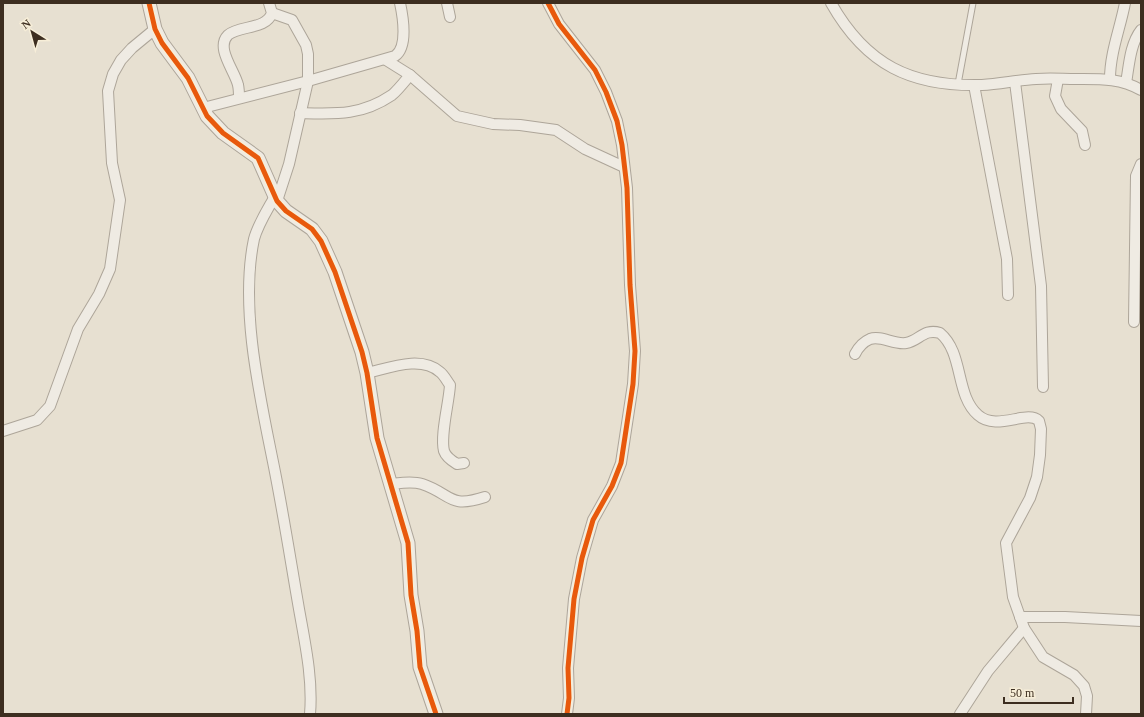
<svg xmlns="http://www.w3.org/2000/svg" width="1144" height="717" font-family="'Times New Roman',serif">
	<style>
		.lines { fill: none; stroke-linecap: round; stroke-linejoin: round }
		.service-casing { stroke: #ada599; stroke-width: 7 }
		.minor-casing { stroke: #ada599; stroke-width: 12 }
		.tertiary-casing { stroke: #ada599; stroke-width: 15 }
		.service { stroke: #efebe3; stroke-width: 5 }
		.minor { stroke: #efebe3; stroke-width: 10 }
		.tertiary { stroke: #efebe3; stroke-width: 13 }
		.cycleway-casing { stroke: #f7eed8; stroke-width: 8 }
		.cycleway { stroke: #e8590c; stroke-width: 5 }
	</style>
	<rect width="100%" height="100%" fill="#e7e0d1"/>
	<g class="lines">
		<!-- service casing -->
		<g class="service-casing">
			<path id="service" d="M958 84 973 3"/>
		</g>
		<!-- minor casing -->
		<g class="minor-casing">
			<g id="minor">
				<path d="M447 3 450 17"/>
				<path d="M548 3 559 24 595 70 606 92 617 121 622 145 627 188 630 285 635 351 633 384 621 463 612 486 593 520 582 558 574 599 568 668 569 698 567 714"/>
				<path d="M831 3C866 65 911 87 982 85 1000 84 1018 80 1036 79 1050 78 1063 79 1076 79 1100 79 1120 78 1141 90"/>
				<path d="M272 13 292 20 306 45 308 54V81L289 164 277 201"/>
				<path d="M386 60 410 75 457 116 493 124 520 125 556 130 585 149 624 167"/>
				<path d="M1058 79 1055 96 1061 109 1082 131 1085 145"/>
				<path d="M1110 79C1110 53 1120 29 1125 3"/>
				<path d="M1015 82 1041 286 1043 387"/>
				<path d="M1126 83C1129 66 1130 44 1141 30"/>
				<path d="M974 85 1007 259 1008 295"/>
				<path d="M239 98C239 94 239 89 238 85 235 71 215 48 228 35 240 25 266 30 272 13L269 3"/>
				<path d="M203 108 308 81 395 56C408 47 403 17 400 3"/>
				<path d="M300 113C335 114 361 116 392 95 398 90 405 81 410 75"/>
				<path d="M275 196C268 209 258 224 254 239 239 310 261 401 275 472 284 518 291 563 299 609 305 643 313 679 310 714"/>
				<path d="M1134 322 1136 176 1141 164"/>
				<path d="M855 354C858 348 863 342 870 339 881 335 894 345 906 343 919 341 924 328 940 333 964 353 955 395 978 415 997 432 1027 409 1039 421L1041 429 1040 455 1037 477 1030 498 1006 543 1013 597 1024 628 1043 657 1074 675 1084 686 1087 696 1086 714"/>
				<path d="M367 373C389 368 421 355 440 372 444 375 447 381 450 385 449 403 440 435 444 451 446 457 452 461 457 464L464 463"/>
				<path d="M3 431 37 420 50 406 78 329 99 294 110 269 120 200 112 163 108 91 113 74 121 60 132 48 155 29"/>
				<path d="M391 484C401 483 412 481 422 484 452 494 448 509 485 497"/>
				<path d="M1020 617H1065L1141 621"/>
				<path d="M960 714 988 671 1024 628"/>
			</g>
		</g>
		<!-- tertiary casing -->
		<g class="tertiary-casing">
			<path id="tertiary" d="M149 3 155 29 162 43 188 78 207 116 223 133 258 158 277 201 286 211 312 229 321 241 335 272 362 352 367 373 377 438 408 543 411 595 417 631 420 667 436 714"/>
		</g>
		<!-- service -->
		<use href="#service" class="service"/>
		<!-- minor -->
		<use href="#minor" class="minor"/>
		<!-- tertiary -->
		<use href="#tertiary" class="tertiary"/>
		<!-- cycleway casing -->
		<g class="cycleway-casing">
			<g id="cycleway">
				<path d="M149 3 155 29 162 43 188 78 207 116 223 133 258 158 277 201 286 211 312 229 321 241 335 272 362 352 367 373 377 438 408 543 411 595 417 631 420 667 436 714"/>
				<path d="M548 3 559 24 595 70 606 92 617 121 622 145 627 188 630 285 635 351 633 384 621 463 612 486 593 520 582 558 574 599 568 668 569 698 567 714"/>
			</g>
		</g>
		<!-- cycleway -->
		<use href="#cycleway" class="cycleway"/>
	</g>
	<!-- border -->
	<rect width="1144" height="717" fill="none" stroke="#3d2e20" stroke-width="8"/>
	<!-- north arrow -->
	<g transform="translate(32 32) rotate(323)" stroke="#f7eed8" stroke-width="3" paint-order="stroke">
	<path d="M0-3L7 15L0 10L-7 15Z" fill="#3d2e20"/>
	<text y="-6" font-size="11" font-weight="bold" text-anchor="middle" fill="#3d2e20">N</text>
	</g>
	<!-- scale -->
	<path d="M1004 697v6h69v-6" fill="none" stroke="#3d2e20" stroke-width="2"/>
	<text x="1010" y="697" font-size="12" fill="#3d2e20" stroke="#f7eed8" stroke-width="3" paint-order="stroke">50 m</text>
</svg>
